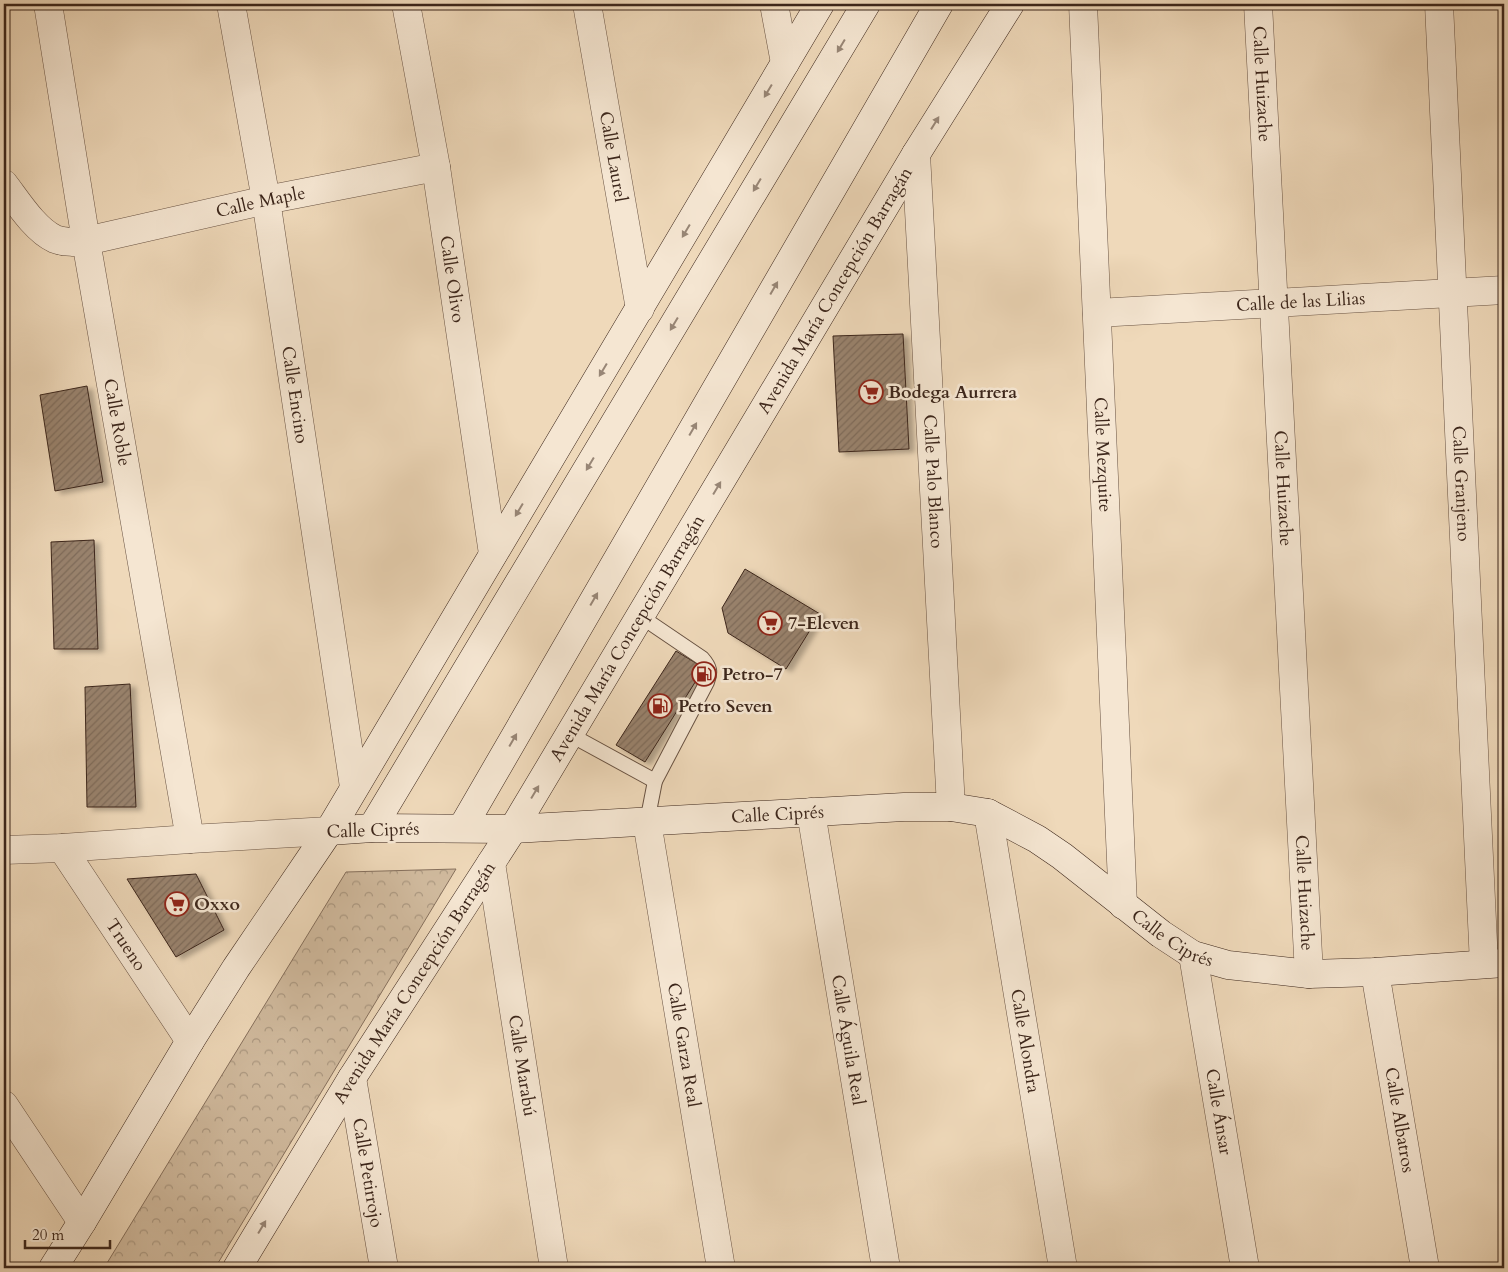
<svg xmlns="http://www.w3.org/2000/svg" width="1508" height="1272" font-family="Cardo,serif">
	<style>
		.park { fill: url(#park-crowns); stroke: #86705d }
		.building { fill: url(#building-hatch); stroke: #3c261b; filter: url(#shadow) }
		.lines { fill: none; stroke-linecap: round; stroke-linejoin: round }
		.lane-casing { stroke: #695343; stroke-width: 16 }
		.street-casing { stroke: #695343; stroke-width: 29 }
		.secondary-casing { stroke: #3c261b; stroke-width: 29 }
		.lane { stroke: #f5e6d2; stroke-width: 14 }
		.street { stroke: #f5e6d2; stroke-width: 28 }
		.secondary { stroke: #f5e6d2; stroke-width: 28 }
		.oneway { fill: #988676 }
		.labels { text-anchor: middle; stroke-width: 5; stroke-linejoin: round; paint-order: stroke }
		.street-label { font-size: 18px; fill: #3c261b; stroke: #f5e6d2 }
		.poi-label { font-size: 18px; font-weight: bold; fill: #3c261b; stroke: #f5e6d2; text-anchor: start }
	</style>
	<defs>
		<pattern id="park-crowns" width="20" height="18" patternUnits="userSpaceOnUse" patternTransform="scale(1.25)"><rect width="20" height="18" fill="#d1bb9f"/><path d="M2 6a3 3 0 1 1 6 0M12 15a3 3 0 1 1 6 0" fill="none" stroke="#ab9881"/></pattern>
		<pattern id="building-hatch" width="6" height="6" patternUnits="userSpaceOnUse" patternTransform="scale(1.25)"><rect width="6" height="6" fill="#99836e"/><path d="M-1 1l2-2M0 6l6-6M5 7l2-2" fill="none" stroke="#7e6b5a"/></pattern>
		<filter id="shadow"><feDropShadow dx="5.5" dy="3" stdDeviation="2.5" flood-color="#0004"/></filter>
	</defs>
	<rect width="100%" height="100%" fill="#efd9ba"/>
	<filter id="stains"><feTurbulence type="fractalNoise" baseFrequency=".004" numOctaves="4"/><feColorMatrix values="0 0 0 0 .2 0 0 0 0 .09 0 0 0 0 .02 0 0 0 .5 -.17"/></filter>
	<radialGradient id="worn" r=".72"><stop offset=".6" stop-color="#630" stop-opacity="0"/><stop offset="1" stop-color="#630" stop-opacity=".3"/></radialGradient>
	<!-- park -->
	<path class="park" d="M456 869 215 1268H104L346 872Z"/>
	<!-- building -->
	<g class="building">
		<path d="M903 334 909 449 839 452 833 336Z"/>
		<path d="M87 386 103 482 55 491 40 395Z"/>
		<path d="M94 540 98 649H54L51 542Z"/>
		<path d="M745 569 820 614 786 669 728 633 722 608Z"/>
		<path d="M676 651 704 668 645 762 616 745Z"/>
		<path d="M130 684 136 807H87L85 687Z"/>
		<path d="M196 874 224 930 176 957 127 879Z"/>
	</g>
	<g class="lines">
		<!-- lane casing -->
		<g class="lane-casing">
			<g id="lane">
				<path d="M640 616 702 658C710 667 711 672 707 682L655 781 647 822"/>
				<path d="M569 734 655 781"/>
			</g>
		</g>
		<!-- street casing -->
		<g class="street-casing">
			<g id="street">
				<path id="s1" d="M48 4 86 241 190 839"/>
				<path id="s2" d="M231 4 266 200 354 787"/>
				<path id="s3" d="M406 4 436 167 493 554"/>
				<path id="s4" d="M587 4 640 309"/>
				<path d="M774 4 785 63"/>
				<path id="s5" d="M1083 4 1123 905"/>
				<path id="s6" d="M1258 4 1309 974"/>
				<path id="s7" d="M1439 4 1484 964"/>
				<path id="s8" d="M916 154 951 807"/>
				<path id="s9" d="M4 184C17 201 35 230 55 239 65 243 76 242 86 241L266 200 436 167"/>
				<path id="s10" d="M1097 313 1504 290"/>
				<path id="s11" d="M811 812 886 1268"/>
				<path id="s12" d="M988 813 1063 1268"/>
				<path id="s13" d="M647 822 721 1268"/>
				<path id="s14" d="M62 848 190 1041"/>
				<path d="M4 850 62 848 190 839 329 831"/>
				<path id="s15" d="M491 863 554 1268"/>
				<path id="s16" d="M1193 955 1245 1268"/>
				<path id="s17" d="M1375 972 1425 1268"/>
				<path id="s18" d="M352 1078 384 1268"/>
				<path d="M4 1105 82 1222"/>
			</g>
		</g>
		<!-- secondary casing -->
		<g class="secondary-casing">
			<g id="secondary">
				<path d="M372 828 866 4"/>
				<path d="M462 828 939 4"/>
				<path id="s19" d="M329 831 372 828 513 829 904 807H951L988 813 1037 839 1062 856 1161 934 1193 955 1228 965 1309 974 1375 972 1504 963"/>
				<path d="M53 1268 82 1222 190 1041 236 968 329 831 820 4"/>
				<path id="s20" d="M237 1268 352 1078 513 829 916 154 1010 4"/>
			</g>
		</g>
		<!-- lane -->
		<use href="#lane" class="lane"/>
		<!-- street -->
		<use href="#street" class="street"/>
		<!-- secondary -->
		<use href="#secondary" class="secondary"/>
	</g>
	<!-- one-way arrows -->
	<defs><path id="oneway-solid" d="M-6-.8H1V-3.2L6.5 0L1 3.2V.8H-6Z" transform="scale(1.25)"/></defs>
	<g class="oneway">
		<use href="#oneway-solid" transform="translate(841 46) rotate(121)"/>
		<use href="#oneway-solid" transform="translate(768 91) rotate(121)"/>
		<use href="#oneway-solid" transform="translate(935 123) rotate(-58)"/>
		<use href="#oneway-solid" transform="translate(757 185) rotate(121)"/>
		<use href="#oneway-solid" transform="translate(686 231) rotate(121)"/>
		<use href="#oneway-solid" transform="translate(774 288) rotate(-60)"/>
		<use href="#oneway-solid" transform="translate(674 324) rotate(121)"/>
		<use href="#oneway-solid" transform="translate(603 370) rotate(121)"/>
		<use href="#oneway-solid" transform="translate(693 429) rotate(-60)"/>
		<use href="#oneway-solid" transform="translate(590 464) rotate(121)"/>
		<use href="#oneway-solid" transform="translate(717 488) rotate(-59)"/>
		<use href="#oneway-solid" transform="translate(519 510) rotate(121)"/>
		<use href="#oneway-solid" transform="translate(594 599) rotate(-60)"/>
		<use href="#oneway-solid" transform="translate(513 740) rotate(-60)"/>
		<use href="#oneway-solid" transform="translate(535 792) rotate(-59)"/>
		<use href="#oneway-solid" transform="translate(262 1227) rotate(-59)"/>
	</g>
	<!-- icons -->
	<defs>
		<g id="supermarket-ring" transform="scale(1.25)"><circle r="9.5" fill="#f5e6d2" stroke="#8f2418" stroke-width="1.5"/><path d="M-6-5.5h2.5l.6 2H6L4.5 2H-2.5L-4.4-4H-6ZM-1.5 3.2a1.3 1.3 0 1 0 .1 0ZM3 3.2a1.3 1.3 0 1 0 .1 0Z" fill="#8f2418"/></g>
		<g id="fuel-ring" transform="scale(1.25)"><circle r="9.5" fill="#f5e6d2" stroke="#8f2418" stroke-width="1.5"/><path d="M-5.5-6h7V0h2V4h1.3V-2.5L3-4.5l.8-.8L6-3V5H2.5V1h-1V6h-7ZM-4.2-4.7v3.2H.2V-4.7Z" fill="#8f2418"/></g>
	</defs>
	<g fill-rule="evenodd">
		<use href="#supermarket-ring" x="871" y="392"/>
		<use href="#supermarket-ring" x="770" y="623"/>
		<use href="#fuel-ring" x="704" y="674"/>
		<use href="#fuel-ring" x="660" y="706"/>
		<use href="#supermarket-ring" x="177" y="904"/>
	</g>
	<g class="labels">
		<!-- street labels -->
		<g class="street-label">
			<text dy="6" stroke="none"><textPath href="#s6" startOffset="80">Calle Huizache</textPath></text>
			<text dy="6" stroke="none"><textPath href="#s4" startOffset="155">Calle Laurel</textPath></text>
			<text dy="6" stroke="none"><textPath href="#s9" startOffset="286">Calle Maple</textPath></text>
			<text dy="6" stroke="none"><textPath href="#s3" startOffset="279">Calle Olivo</textPath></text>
			<text dy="6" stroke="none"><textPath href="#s20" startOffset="1146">Avenida María Concepción Barragán</textPath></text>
			<text dy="6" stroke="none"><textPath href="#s10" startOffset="204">Calle de las Lilias</textPath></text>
			<text dy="6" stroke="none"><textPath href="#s2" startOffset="396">Calle Encino</textPath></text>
			<text dy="6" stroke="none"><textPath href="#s1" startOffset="424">Calle Roble</textPath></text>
			<text dy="6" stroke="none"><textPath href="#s5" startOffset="451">Calle Mezquite</textPath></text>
			<text dy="6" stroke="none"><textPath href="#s8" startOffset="328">Calle Palo Blanco</textPath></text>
			<text dy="6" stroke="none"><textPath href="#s7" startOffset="480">Calle Granjeno</textPath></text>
			<text dy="6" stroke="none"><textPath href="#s6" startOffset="485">Calle Huizache</textPath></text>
			<text dy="6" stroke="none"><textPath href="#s20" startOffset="741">Avenida María Concepción Barragán</textPath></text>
			<text dy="6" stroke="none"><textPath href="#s19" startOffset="449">Calle Ciprés</textPath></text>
			<text transform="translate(373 830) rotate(-2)" y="6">Calle Ciprés</text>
			<text dy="6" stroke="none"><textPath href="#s6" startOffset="890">Calle Huizache</textPath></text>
			<text dy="6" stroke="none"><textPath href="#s19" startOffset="884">Calle Ciprés</textPath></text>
			<text dy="6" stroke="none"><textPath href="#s14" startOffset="116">Trueno</textPath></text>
			<text dy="6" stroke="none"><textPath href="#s20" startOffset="336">Avenida María Concepción Barragán</textPath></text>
			<text dy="6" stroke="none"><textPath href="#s11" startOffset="231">Calle Águila Real</textPath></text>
			<text dy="6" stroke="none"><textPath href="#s12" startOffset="231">Calle Alondra</textPath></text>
			<text dy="6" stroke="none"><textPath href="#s13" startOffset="226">Calle Garza Real</textPath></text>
			<text dy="6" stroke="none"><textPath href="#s15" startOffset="205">Calle Marabú</textPath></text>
			<text dy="6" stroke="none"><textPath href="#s16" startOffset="159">Calle Ánsar</textPath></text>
			<text dy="6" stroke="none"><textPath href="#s17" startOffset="150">Calle Albatros</textPath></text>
			<text dy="6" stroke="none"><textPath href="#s18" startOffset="96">Calle Petirrojo</textPath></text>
		</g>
		<!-- poi labels -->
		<g class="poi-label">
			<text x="888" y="398">Bodega Aurrera</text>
			<text x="788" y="629">7-Eleven</text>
			<text x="722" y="680">Petro-7</text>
			<text x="678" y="712">Petro Seven</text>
			<text x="194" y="910">Oxxo</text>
		</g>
	</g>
	<!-- margin -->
	<rect width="1508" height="1272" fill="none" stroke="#efd9ba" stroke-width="20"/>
	<rect x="5" y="5" width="1498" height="1262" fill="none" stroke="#3c261b" stroke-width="2.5"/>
	<rect x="10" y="10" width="1488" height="1252" fill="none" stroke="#3c261b"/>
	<!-- scale -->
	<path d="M25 1240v8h85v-8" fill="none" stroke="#3c261b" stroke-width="2.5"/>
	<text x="32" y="1240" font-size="15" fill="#3c261b" stroke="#f5e6d2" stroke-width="4" paint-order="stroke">20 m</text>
	<rect width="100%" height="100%" filter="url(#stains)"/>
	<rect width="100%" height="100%" fill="url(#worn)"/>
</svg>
